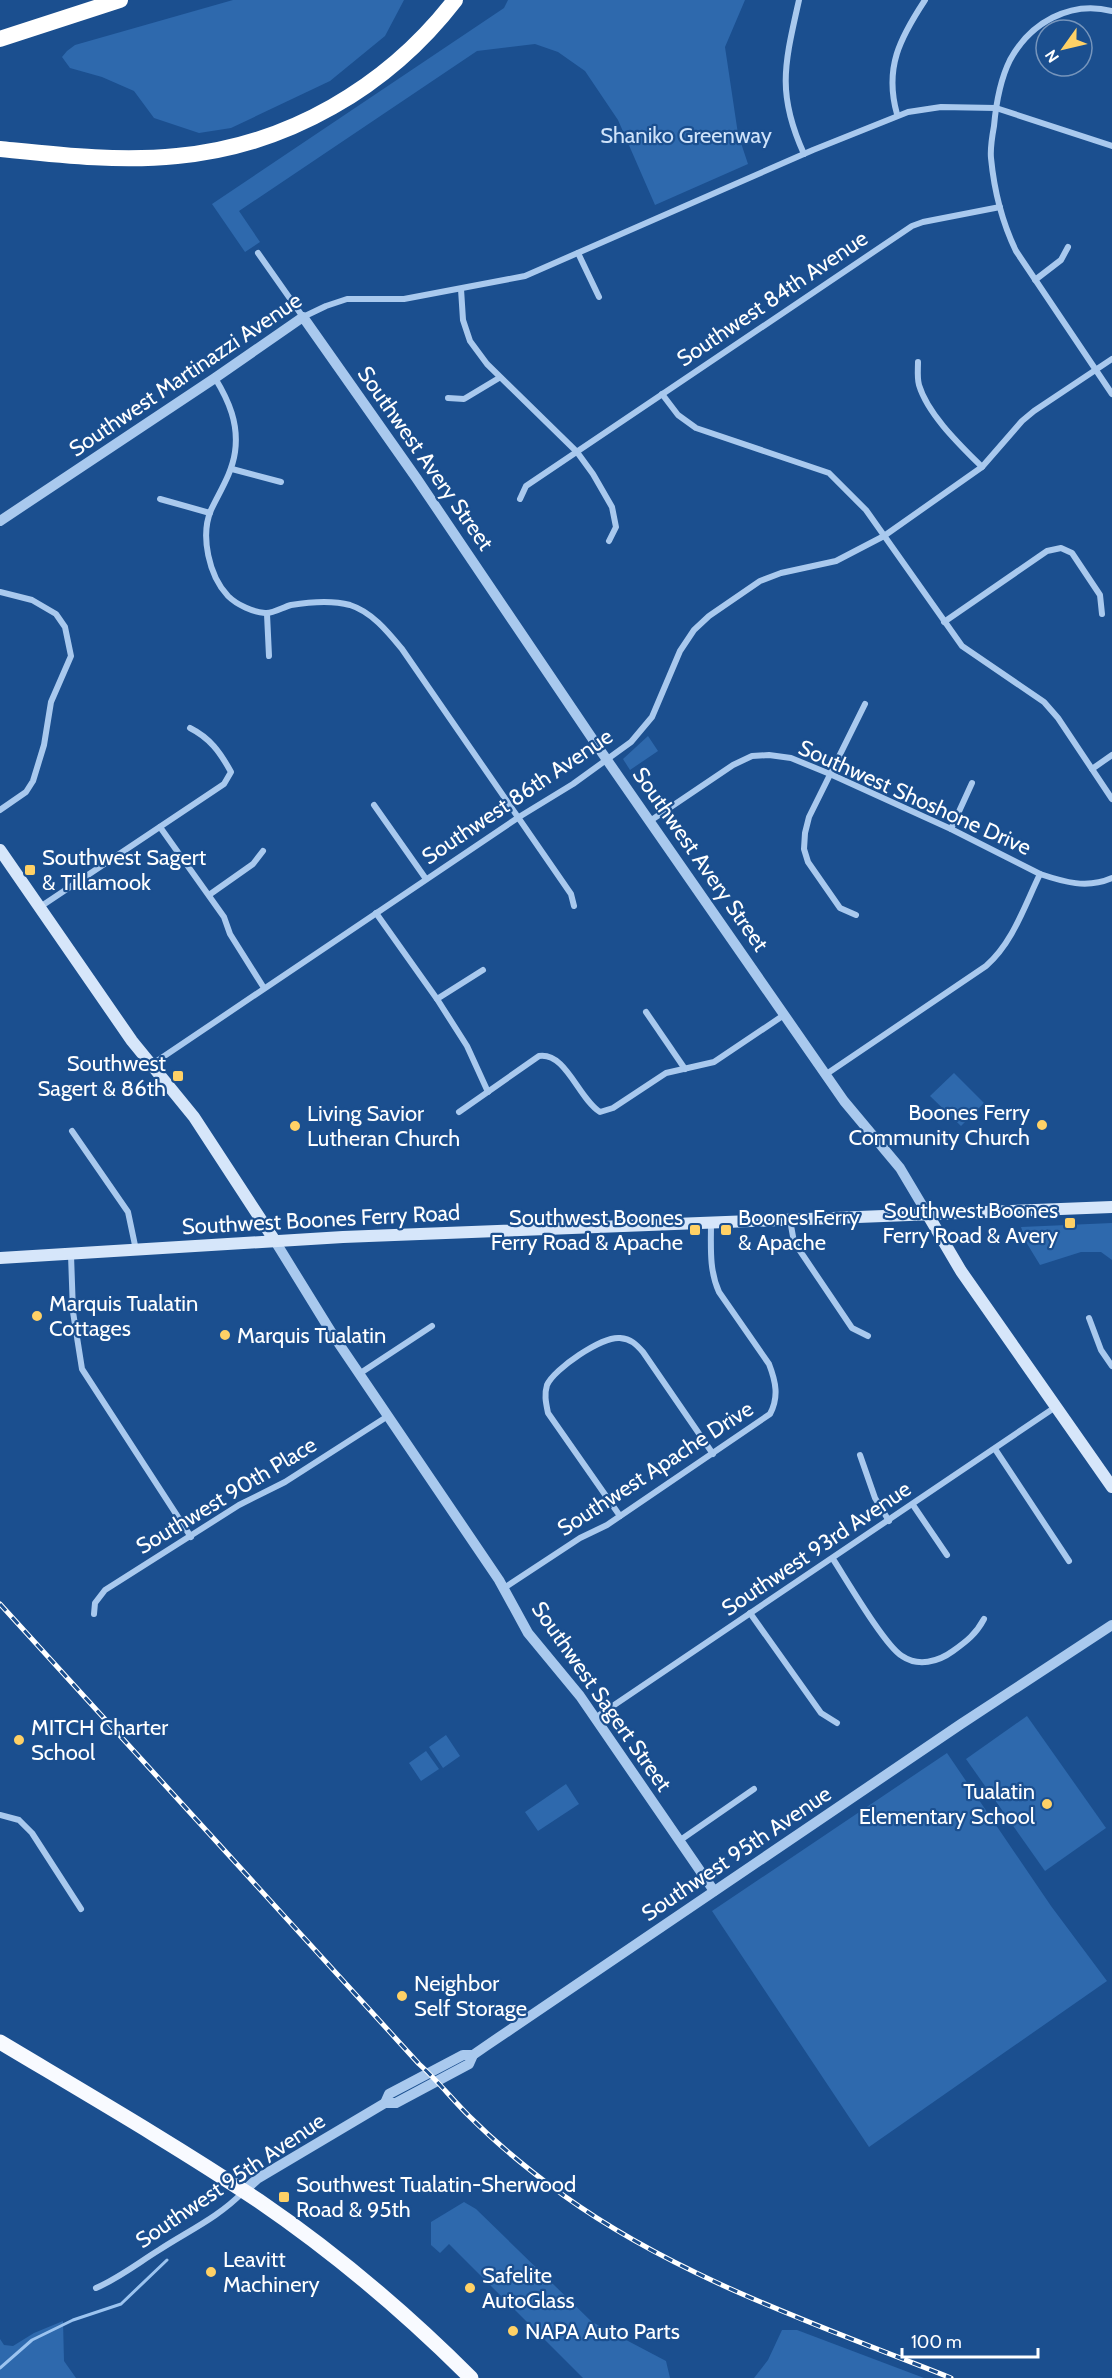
<svg xmlns="http://www.w3.org/2000/svg" width="1112" height="2378" font-family="Cabin,sans-serif">
	<style>
		.green { fill: #2e69ad }
		.lines { fill: none; stroke-linecap: round; stroke-linejoin: round }
		.stream { stroke: #9cc4f0; stroke-width: 3 }
		.minor { stroke: #a9c9ee; stroke-width: 6 }
		.tertiary { stroke: #a9c9ee; stroke-width: 10 }
		.secondary { stroke: #d6e6fa; stroke-width: 12 }
		.trunk { stroke: #f8faff; stroke-width: 15 }
		.motorway { stroke: #fff; stroke-width: 16 }
		.rail-casing { stroke: #fff; stroke-width: 5 }
		.rail { stroke: #1b4f8f; stroke-width: 3; stroke-dasharray: 9; stroke-linecap: butt }
		.poi-dot { fill: #ffd166; stroke: #1b4f8f; stroke-width: 2 }
		.labels { text-anchor: middle; stroke-width: 4.5; stroke-linejoin: round; paint-order: stroke }
		.park-label { font-size: 22px; fill: #cfe3fa; stroke: #1b4f8f }
		.street-label { font-size: 22px; fill: #fff; stroke: #1b4f8f }
		.poi-label { font-size: 22px; fill: #fff; stroke: #1b4f8f; text-anchor: start }
	</style>
	<rect width="100%" height="100%" fill="#1b4f8f"/>
	<!-- green -->
	<g class="green">
		<path d="M233 0H404L385 36 330 81 231 128 199 133 154 118 134 91 102 77 70 68 62 57 67 51 75 45Z"/>
		<path d="M508 0H745L725 47 738 134 748 164 655 205 618 120 585 71 558 52 535 44 477 51 239 211 260 242 245 252 212 204 504 8Z"/>
		<path d="M648 736 658 751 630 770 623 759Z"/>
		<path d="M954 1073 984 1103 961 1126 930 1096Z"/>
		<path d="M1112 1223V1260L1101 1252H1081L1040 1265 1026 1242 1021 1227Z"/>
		<path d="M1027 1716 1106 1828 1045 1871 966 1759Z"/>
		<path d="M446 1735 460 1756 443 1768 429 1747Z"/>
		<path d="M426 1751 439 1769 421 1781 409 1763Z"/>
		<path d="M947 1753 1051 1906 1107 1981 869 2147 712 1911Z"/>
		<path d="M566 1784 579 1804 538 1831 525 1812Z"/>
		<path d="M464 2202 476 2209 592 2322 666 2361 670 2378H583L449 2244 440 2253 431 2245V2222Z"/>
		<path d="M63 2321 64 2361 76 2378H0V2339L4 2345 13 2346 34 2333Z"/>
		<path d="M782 2330H797L924 2378H754L768 2360Z"/>
	</g>
	<g class="lines">
		<!-- stream -->
		<path class="stream" d="M0 2368 32 2340 73 2320 121 2304 167 2260"/>
		<!-- minor -->
		<g class="minor">
			<path d="M799 0C785 63 776 93 804 154"/>
			<path d="M1112 11C1070 0 1030 23 1010 60 1000 80 996 104 994 126 992 137 990 148 991 158 994 189 1002 222 1016 251L1112 394"/>
			<path d="M897 114C884 68 900 38 925 0"/>
			<path d="M258 253 303 317 326 306 347 299H404L525 276 813 150 908 112 941 107 996 108 1112 146"/>
			<path d="M578 253 599 297"/>
			<path d="M1035 280 1061 260 1068 247"/>
			<path d="M461 289 463 320 470 341 487 364 577 452 593 474 612 507 616 527 609 541"/>
			<path d="M918 362C918 369 917 378 919 385 928 415 961 446 982 467"/>
			<path d="M215 378C229 401 239 424 235 452 232 473 220 491 211 510 200 536 209 576 228 596 237 605 253 612 265 613 273 614 283 607 291 605 309 602 332 600 350 605 372 612 388 632 402 649L571 894 574 906"/>
			<path d="M662 394 678 415 696 428 829 473 866 510 962 646 1044 702 1058 718 1112 799"/>
			<path d="M448 398 464 399 499 378"/>
			<path d="M232 469 281 482"/>
			<path d="M160 499 210 513"/>
			<path d="M520 499 526 486 912 226 923 222 1000 207"/>
			<path d="M0 592 32 600 56 614 65 627 71 656 51 702 44 745 33 781 26 792 0 810"/>
			<path d="M267 614 269 656"/>
			<path d="M944 622 1047 551 1061 548 1072 553 1100 595 1102 614"/>
			<path d="M1092 769 1112 755"/>
			<path d="M374 805 426 879"/>
			<path d="M650 821 733 765 752 756 769 755 791 758 830 774 951 829 1040 874"/>
			<path d="M160 827 224 917 230 934 264 988"/>
			<path d="M951 829 972 783"/>
			<path d="M209 895 253 864 263 851"/>
			<path d="M40 907 224 784 231 772C220 752 210 738 190 728"/>
			<path d="M376 913 437 999 467 1046 488 1092"/>
			<path d="M856 915 840 908 808 862 804 849 805 833 809 817 865 704"/>
			<path d="M437 999 483 970"/>
			<path d="M646 1012 685 1069"/>
			<path d="M151 1065 519 817 573 784 631 742 652 717 680 651 694 630 709 616 760 581 781 573 836 561 884 536 982 467 1022 421 1034 411 1112 359"/>
			<path d="M825 1075 986 966C1013 942 1024 907 1040 874 1064 882 1087 889 1112 878"/>
			<path d="M459 1112 539 1056C566 1052 578 1098 600 1112L613 1108 666 1073 714 1062 784 1015"/>
			<path d="M72 1131 128 1212 136 1250"/>
			<path d="M790 1220 794 1242 852 1328 868 1336"/>
			<path d="M71 1255 73 1312 82 1369 191 1537"/>
			<path d="M1089 1318 1101 1350 1112 1366"/>
			<path d="M359 1374 432 1326"/>
			<path d="M995 1449 1069 1561"/>
			<path d="M860 1455 875 1498 889 1521"/>
			<path d="M913 1505 947 1555"/>
			<path d="M620 1516 548 1413C546 1403 544 1395 547 1385 554 1369 602 1336 620 1338 631 1339 636 1344 643 1352L713 1454"/>
			<path d="M833 1559C846 1579 885 1646 902 1656 918 1667 938 1662 953 1651 967 1641 976 1634 984 1619"/>
			<path d="M504 1588 580 1538 607 1525 770 1414C779 1397 776 1382 769 1364L719 1292C709 1270 711 1247 711 1223"/>
			<path d="M750 1613 821 1713 837 1723"/>
			<path d="M94 1614 95 1603 105 1590 239 1505 285 1482 388 1416"/>
			<path d="M595 1718 1057 1406"/>
			<path d="M0 1815 19 1820 32 1833 81 1909"/>
			<path d="M679 1841 754 1789"/>
			<path d="M96 2288C119 2278 138 2263 159 2250 188 2231 219 2217 243 2192"/>
		</g>
		<!-- tertiary -->
		<g class="tertiary">
			<path d="M0 521 215 378 303 317 417 479 598 747 844 1101 900 1168 928 1215"/>
			<path d="M275 1241 333 1335 499 1580 528 1633 580 1696 714 1891"/>
			<path d="M385 2103 389 2094 463 2055H473"/>
			<path d="M244 2191 257 2179 385 2103H396L469 2064 473 2055 486 2046 961 1724 1112 1625"/>
		</g>
		<!-- secondary -->
		<g class="secondary">
			<path d="M0 850 132 1041 194 1117 275 1241"/>
			<path d="M928 1215 961 1271 1112 1487"/>
			<path d="M0 1258 343 1237 1112 1207"/>
		</g>
		<!-- trunk -->
		<path class="trunk" d="M0 2042C87 2094 175 2145 259 2201 335 2253 406 2313 471 2378"/>
		<!-- motorway -->
		<g class="motorway">
			<path d="M0 39 120 0"/>
			<path d="M0 149C59 155 118 162 177 156 287 146 388 87 455 0"/>
		</g>
		<!-- rail casing -->
		<g class="rail-casing">
			<path id="rail" d="M0 1604 419 2064C437 2080 452 2099 469 2116 498 2145 530 2171 563 2195 678 2278 821 2326 951 2378"/>
		</g>
		<!-- rail -->
		<use href="#rail" class="rail"/>
	</g>
	<!-- markers -->
	<g class="poi-dot">
		<rect x="24" y="864" width="12" height="12" rx="3"/>
		<rect x="172" y="1070" width="12" height="12" rx="3"/>
		<circle cx="1042" cy="1125" r="6"/>
		<circle cx="295" cy="1126" r="6"/>
		<rect x="1064" y="1217" width="12" height="12" rx="3"/>
		<rect x="689" y="1224" width="12" height="12" rx="3"/>
		<rect x="720" y="1224" width="12" height="12" rx="3"/>
		<circle cx="37" cy="1316" r="6"/>
		<circle cx="225" cy="1335" r="6"/>
		<circle cx="19" cy="1740" r="6"/>
		<circle cx="1047" cy="1804" r="6"/>
		<circle cx="402" cy="1996" r="6"/>
		<rect x="278" y="2191" width="12" height="12" rx="3"/>
		<circle cx="211" cy="2272" r="6"/>
		<circle cx="470" cy="2288" r="6"/>
		<circle cx="513" cy="2331" r="6"/>
	</g>
	<g class="labels">
		<!-- park labels -->
		<g class="park-label">
			<text x="686" y="143">Shaniko Greenway</text>
		</g>
		<!-- street labels -->
		<g class="street-label">
			<text transform="translate(772 298) rotate(-34)" y="8">Southwest 84th Avenue</text>
			<text transform="translate(185 374) rotate(-34)" y="8">Southwest Martinazzi Avenue</text>
			<text transform="translate(426 458) rotate(55)" y="8">Southwest Avery Street</text>
			<text transform="translate(517 796) rotate(-34)" y="8">Southwest 86th Avenue</text>
			<text transform="translate(915 797) rotate(24)" y="8">Southwest Shoshone Drive</text>
			<text transform="translate(701 859) rotate(55)" y="8">Southwest Avery Street</text>
			<text transform="translate(321 1219) rotate(-3)" y="8">Southwest Boones Ferry Road</text>
			<text transform="translate(655 1468) rotate(-33)" y="8">Southwest Apache Drive</text>
			<text transform="translate(226 1495) rotate(-31)" y="8">Southwest 90th Place</text>
			<text transform="translate(816 1548) rotate(-34)" y="8">Southwest 93rd Avenue</text>
			<text transform="translate(602 1696) rotate(55)" y="8">Southwest Sagert Street</text>
			<text transform="translate(736 1853) rotate(-34)" y="8">Southwest 95th Avenue</text>
			<text transform="translate(230 2180) rotate(-34)" y="8">Southwest 95th Avenue</text>
		</g>
		<!-- poi labels -->
		<g class="poi-label">
			<text x="42" y="865">Southwest Sagert<tspan x="42" dy="25">&amp; Tillamook</tspan></text>
			<text x="166" y="1071" text-anchor="end">Southwest<tspan x="166" dy="25">Sagert &amp; 86th</tspan></text>
			<text x="1030" y="1120" text-anchor="end">Boones Ferry<tspan x="1030" dy="25">Community Church</tspan></text>
			<text x="307" y="1121">Living Savior<tspan x="307" dy="25">Lutheran Church</tspan></text>
			<text x="1058" y="1218" text-anchor="end">Southwest Boones<tspan x="1058" dy="25">Ferry Road &amp; Avery</tspan></text>
			<text x="683" y="1225" text-anchor="end">Southwest Boones<tspan x="683" dy="25">Ferry Road &amp; Apache</tspan></text>
			<text x="738" y="1225">Boones Ferry<tspan x="738" dy="25">&amp; Apache</tspan></text>
			<text x="49" y="1311">Marquis Tualatin<tspan x="49" dy="25">Cottages</tspan></text>
			<text x="237" y="1343">Marquis Tualatin</text>
			<text x="31" y="1735">MITCH Charter<tspan x="31" dy="25">School</tspan></text>
			<text x="1035" y="1799" text-anchor="end">Tualatin<tspan x="1035" dy="25">Elementary School</tspan></text>
			<text x="414" y="1991">Neighbor<tspan x="414" dy="25">Self Storage</tspan></text>
			<text x="296" y="2192">Southwest Tualatin-Sherwood<tspan x="296" dy="25">Road &amp; 95th</tspan></text>
			<text x="223" y="2267">Leavitt<tspan x="223" dy="25">Machinery</tspan></text>
			<text x="482" y="2283">Safelite<tspan x="482" dy="25">AutoGlass</tspan></text>
			<text x="525" y="2339">NAPA Auto Parts</text>
		</g>
	</g>
	<!-- north arrow -->
	<g transform="translate(1064 48) rotate(236)"><circle r="28" fill="#1b4f8f" stroke="#7695bc" stroke-width="1.5"/>
	<path d="M0-4.5L10 22L0 15L-10 22Z" fill="#ffd166"/>
	<text y="-9" font-size="16" font-weight="bold" text-anchor="middle" fill="#ffffff">N</text>
	</g>
	<!-- scale -->
	<path d="M902 2348v9h136v-9" fill="none" stroke="#ffffff" stroke-width="3"/>
	<text x="911" y="2348" font-size="18" fill="#ffffff" stroke="#1b4f8f" stroke-width="4.5" paint-order="stroke">100 m</text>
</svg>
